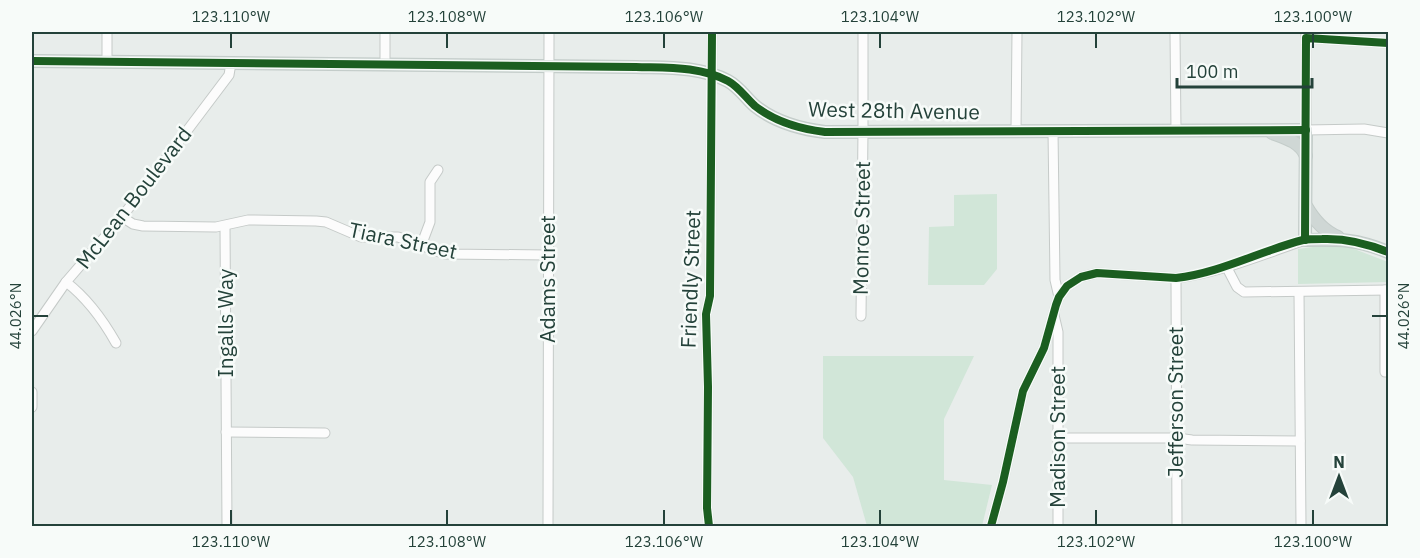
<svg xmlns="http://www.w3.org/2000/svg" width="1420" height="558" font-family="'IBM Plex Sans',sans-serif">
	<style>
		.green { fill: #d1e6d8 }
		.lines { fill: none; stroke-linecap: round; stroke-linejoin: round }
		.minor-casing { stroke: #c5cac8; stroke-width: 11 }
		.major-casing { stroke: #c3ccc9; stroke-width: 14 }
		.minor { stroke: #fcfcfc; stroke-width: 9 }
		.major { stroke: #cfd7d5; stroke-width: 12 }
		.cycleway-casing { stroke: #f7fbf9; stroke-width: 11 }
		.cycleway { stroke: #1b5e20; stroke-width: 8 }
		.ticks { fill: none; stroke: #24423a; stroke-width: 2 }
		.labels { text-anchor: middle; stroke-width: 5; stroke-linejoin: round; paint-order: stroke }
		.street-label { font-size: 21px; fill: #24423a; stroke: #f7fbf9 }
		.neatline { fill: none; stroke: #24423a; stroke-width: 2 }
		.ticks-label { font-size: 15px; text-anchor: middle; fill: #24423a }
	</style>
	<rect width="100%" height="100%" fill="#e8edeb"/>
	<!-- green -->
	<g class="green">
		<path d="M997 194V269L984 285H928L929 227 954 226V195Z"/>
		<path d="M1328 245 1349 247 1388 262V282L1298 284V249Z"/>
		<path d="M823 356H974L944 419V480L992 485 982 526H867L853 477 823 438Z"/>
	</g>
	<g class="lines">
		<!-- minor casing -->
		<g class="minor-casing">
			<g id="minor">
				<path d="M1175 32 1176 131"/>
				<path d="M1306 32V130L1364 129 1388 133"/>
				<path d="M1306 38 1388 43"/>
				<path d="M107 61V32"/>
				<path d="M385 64V32"/>
				<path d="M1016 131 1017 32"/>
				<path d="M1053 131 1055 280 1059 297"/>
				<path d="M122 217 133 224 143 226 216 227 248 220 316 221 326 222 361 237H398L445 254 548 255"/>
				<path d="M225 226 227 526"/>
				<path d="M421 246 430 222V182L438 170"/>
				<path d="M1226 266 1237 287 1244 292 1388 290"/>
				<path d="M1176 278 1177 526"/>
				<path d="M66 282C87 298 103 320 116 343"/>
				<path d="M1385 290V372H1388"/>
				<path d="M1299 292 1301 526"/>
				<path d="M1054 315 1058 332V526"/>
				<path d="M861 316 863 131V32"/>
				<path d="M32 331 66 282 122 217 229 75 231 63"/>
				<path d="M32 392V407"/>
				<path d="M226 432 325 433"/>
				<path d="M1058 438H1177L1192 440 1300 441"/>
				<path d="M548 526 549 32"/>
				<path d="M709 526 707 508 708 387 706 314 710 296 712 32"/>
				<path d="M991 526 1003 482 1023 391 1044 348 1056 305 1059 297 1067 286 1081 277 1097 273 1176 278C1219 273 1264 254 1305 240"/>
			</g>
		</g>
		<!-- major casing -->
		<g class="major-casing">
			<g id="major">
				<path d="M32 61 636 67C667 68 699 66 728 81 739 87 746 98 755 106 775 122 800 129 825 132L1306 130 1305 240C1339 239 1357 239 1388 252"/>
				<path d="M1272 133C1286 138 1300 142 1306 156"/>
				<path d="M1306 206C1314 220 1323 231 1338 237"/>
			</g>
		</g>
		<!-- minor -->
		<use href="#minor" class="minor"/>
		<!-- major -->
		<use href="#major" class="major"/>
		<!-- cycleway casing -->
		<g class="cycleway-casing">
			<g id="cycleway">
				<path d="M32 61 636 67C667 68 699 66 728 81 739 87 746 98 755 106 775 122 800 129 825 132L1306 130"/>
				<path d="M1305 240 1306 38 1388 43"/>
				<path d="M709 526 707 508 708 387 706 314 710 296 712 32"/>
				<path d="M991 526 1003 482 1023 391 1044 348 1056 305 1059 297 1067 286 1081 277 1097 273 1176 278C1220 273 1260 251 1303 240 1309 239 1316 239 1322 239 1345 238 1366 243 1388 252"/>
			</g>
		</g>
		<!-- cycleway -->
		<use href="#cycleway" class="cycleway"/>
	</g>
	<!-- ticks -->
	<path class="ticks" d="M231 33V48M447 33V48M664 33V48M880 33V48M1096 33V48M1313 33V48M33 316H48M1372 316H1387M231 510V525M447 510V525M664 510V525M880 510V525M1096 510V525M1313 510V525"/>
	<g class="labels">
		<!-- street labels -->
		<g class="street-label">
			<text transform="translate(894 111) rotate(1)" y="7">West 28th Avenue</text>
			<text transform="translate(134 198) rotate(-52)" y="7">McLean Boulevard</text>
			<text transform="translate(862 228) rotate(-89)" y="7">Monroe Street</text>
			<text transform="translate(403 241) rotate(12)" y="7">Tiara Street</text>
			<text transform="translate(548 279) rotate(-90)" y="7">Adams Street</text>
			<text transform="translate(691 279) rotate(-88)" y="7">Friendly Street</text>
			<text transform="translate(226 323) rotate(-90)" y="7">Ingalls Way</text>
			<text transform="translate(1176 402) rotate(-90)" y="7">Jefferson Street</text>
			<text transform="translate(1058 437) rotate(-90)" y="7">Madison Street</text>
		</g>
	</g>
	<!-- border -->
	<rect width="1420" height="558" fill="none" stroke="#f7fbf9" stroke-width="66"/>
	<!-- north arrow -->
	<g transform="translate(1339 477)" stroke="#f7fbf9" stroke-width="4.5" paint-order="stroke">
	<path d="M0-4.5L10 22L0 15L-10 22Z" fill="#24423a"/>
	<text y="-9" font-size="16" font-weight="bold" text-anchor="middle" fill="#24423a">N</text>
	</g>
	<!-- scale -->
	<path d="M1177 78v9h135v-9" fill="none" stroke="#24423a" stroke-width="3"/>
	<text x="1186" y="78" font-size="18" fill="#24423a" stroke="#f7fbf9" stroke-width="4.5" paint-order="stroke">100 m</text>
	<rect x="33" y="33" width="1354" height="492" class="neatline"/>
	<g class="ticks-label">
		<text x="231" y="22">123.110°W</text>
		<text x="447" y="22">123.108°W</text>
		<text x="664" y="22">123.106°W</text>
		<text x="880" y="22">123.104°W</text>
		<text x="1096" y="22">123.102°W</text>
		<text x="1313" y="22">123.100°W</text>
		<text transform="translate(16 316) rotate(-90)" y="5">44.026°N</text>
		<text transform="translate(1404 316) rotate(-90)" y="5">44.026°N</text>
		<text x="231" y="547">123.110°W</text>
		<text x="447" y="547">123.108°W</text>
		<text x="664" y="547">123.106°W</text>
		<text x="880" y="547">123.104°W</text>
		<text x="1096" y="547">123.102°W</text>
		<text x="1313" y="547">123.100°W</text>
	</g>
</svg>
